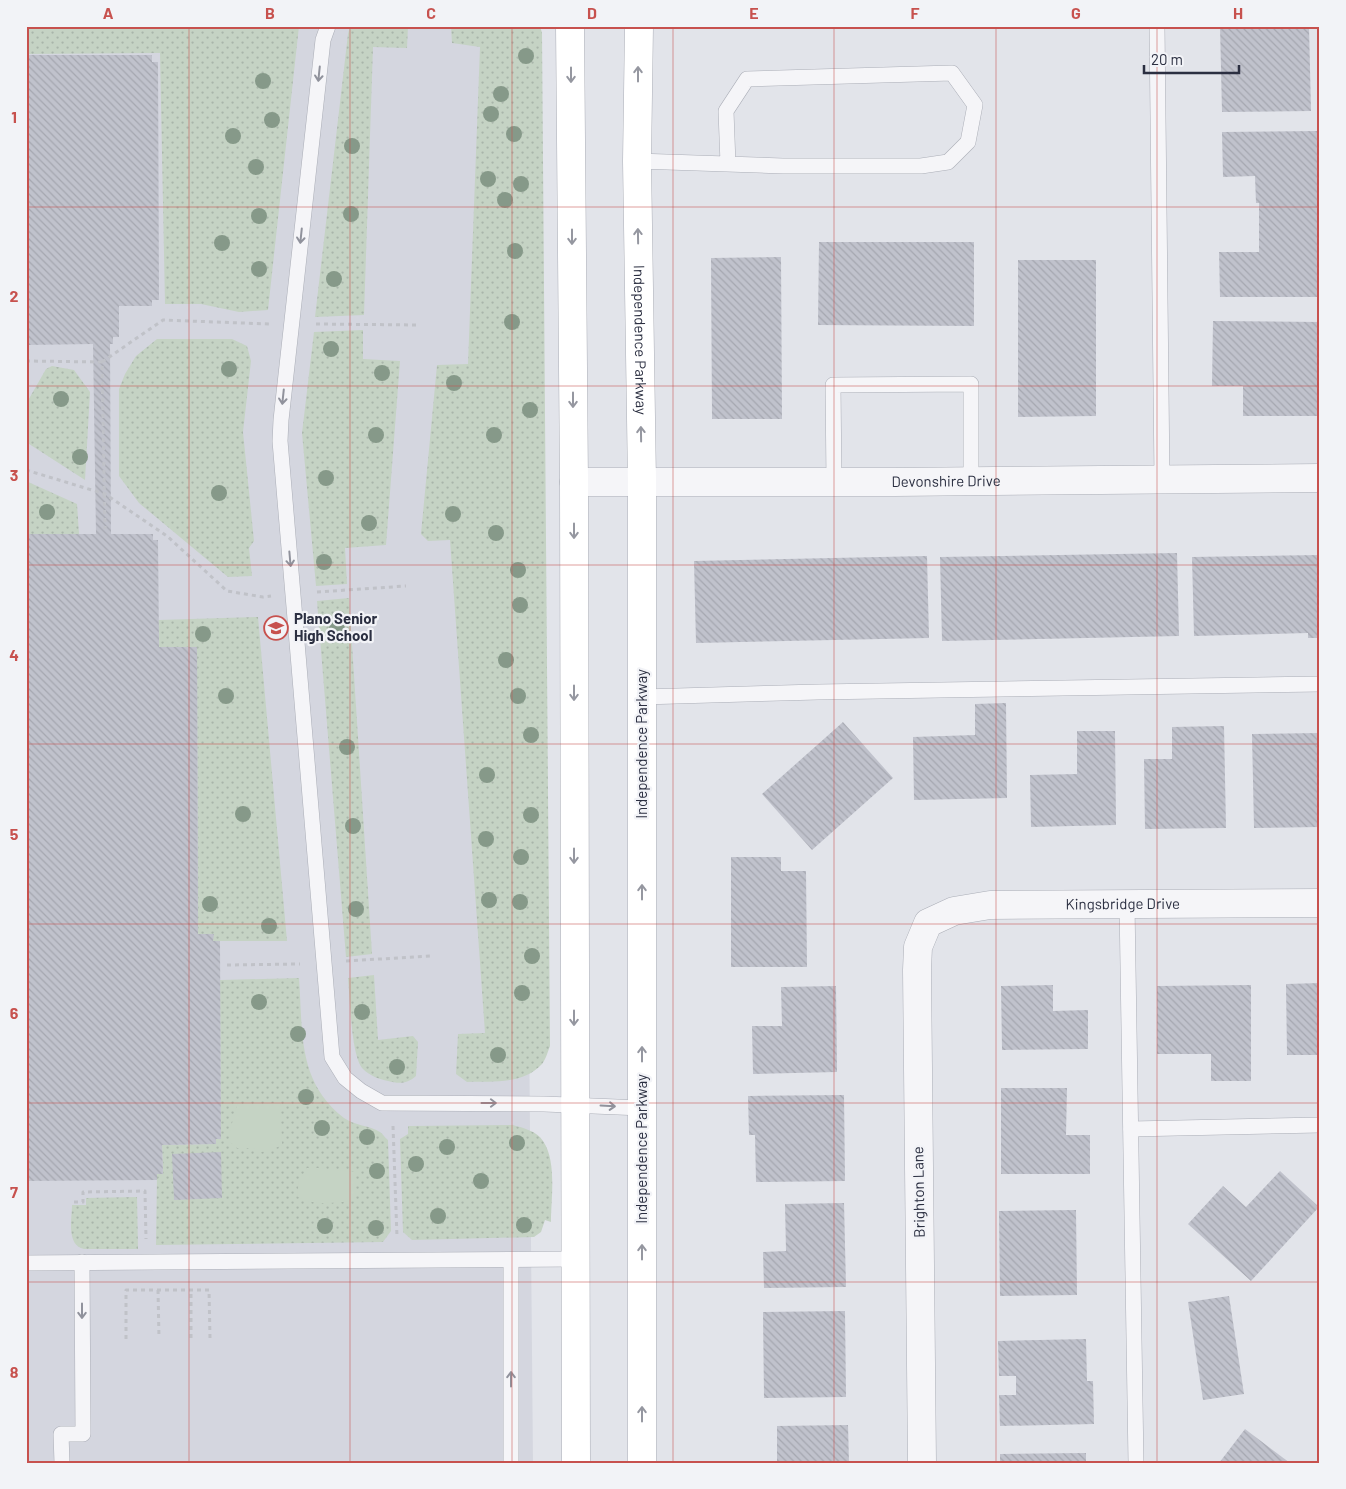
<svg xmlns="http://www.w3.org/2000/svg" width="1346" height="1489" font-family="Barlow,sans-serif">
	<style>
		.built { fill: #d4d6df }
		.grass { fill: url(#grass-dots) }
		.green { fill: #c5d3c4 }
		.building { fill: url(#building-back-hatch) }
		.lines { fill: none; stroke-linecap: round; stroke-linejoin: round }
		.service-casing { stroke: #abaeb7; stroke-width: 16 }
		.minor-casing { stroke: #abaeb7; stroke-width: 29 }
		.secondary-casing { stroke: #abaeb7; stroke-width: 29 }
		.path { stroke: #c0c2c8; stroke-width: 3; stroke-dasharray: 4 4; stroke-linecap: butt }
		.service { stroke: #f5f5f8; stroke-width: 15 }
		.minor { stroke: #f5f5f8; stroke-width: 28 }
		.secondary { stroke: #fff; stroke-width: 28 }
		.tree { fill: #869989 }
		.oneway { stroke: #90929c }
		.oneway2 { stroke: #9597a0 }
		.grid { fill: none; stroke: #c7514e; stroke-width: 1; stroke-opacity: 0.55 }
		.labels { text-anchor: middle; stroke-width: 4.5; stroke-linejoin: round; paint-order: stroke }
		.street-label { font-size: 15px; fill: #2b2f41; stroke: #f2f3f7 }
		.poi-label { font-size: 15px; font-weight: bold; fill: #2b2f41; stroke: #f2f3f7; text-anchor: start }
		.neatline { fill: none; stroke: #c7514e; stroke-width: 2 }
		.grid-label { font-size: 16px; text-anchor: middle; font-weight: bold; fill: #c7514e }
	</style>
	<defs>
		<pattern id="grass-dots" width="8" height="8" patternUnits="userSpaceOnUse" patternTransform="scale(1.25)"><rect width="8" height="8" fill="#c5d3c4"/><path d="M2 2h.1M6 6h.1" fill="none" stroke="#a9b5aa" stroke-width="1.8" stroke-linecap="round"/></pattern>
		<pattern id="building-back-hatch" width="6" height="6" patternUnits="userSpaceOnUse" patternTransform="scale(1.25)"><rect width="6" height="6" fill="#c0c2cc"/><path d="M-1 5l2 2M0 0l6 6M5-1l2 2" fill="none" stroke="#a5a7b0"/></pattern>
	</defs>
	<rect width="100%" height="100%" fill="#e2e4ea"/>
	<!-- built -->
	<path class="built" d="M26 26H520L533 1463H26Z"/>
	<!-- grass -->
	<g class="grass">
		<path d="M26 26H299L268 310 239 312 201 304H165L160 53 26 54Z"/>
		<path d="M350 26H408L407 48 373 47 364 315 315 317 348 34Z"/>
		<path d="M451 26H540L542 33 550 1046C548 1051 546 1059 542 1064 523 1085 492 1081 467 1082L456 1074 458 1034 485 1033 450 540 428 541 421 534 437 365 468 364 480 47 452 43Z"/>
		<path d="M363 330V359L400 361 386 545 345 548 347 584 316 586 302 433 314 332Z"/>
		<path d="M157 339H232L247 346 251 361 243 432 254 541 249 548 252 576 228 577 139 503 119 476V389L125 374 136 356Z"/>
		<path d="M52 366 74 370 90 392 85 480 26 442V404L46 369Z"/>
		<path d="M26 481 77 504 79 534H26Z"/>
		<path d="M349 598 372 954 346 957 317 601Z"/>
		<path d="M258 617 287 941H213V934H198L197 648 159 647 158 620Z"/>
		<path d="M374 975 378 1040 413 1036 418 1042 416 1076C407 1084 399 1084 388 1081 379 1079 370 1076 363 1069 351 1057 350 997 348 978Z"/>
		<path d="M299 978C303 1033 297 1081 344 1118 355 1126 369 1125 380 1132 383 1134 385 1138 388 1140L391 1231 383 1242 156 1245 157 1174H163L162 1145 215 1144 216 1139 221 1138 220 980Z"/>
		<path d="M513 1125C523 1128 537 1131 543 1141 557 1161 551 1199 551 1222L545 1220 541 1232 534 1237 412 1240 403 1232 400 1139 408 1134V1126Z"/>
		<path d="M137 1197 138 1249H84C66 1245 72 1219 72 1205H86V1198Z"/>
	</g>
	<!-- green -->
	<g class="green">
		<path d="M280 1103 282 1145 271 1150 261 1152 253 1148H237L230 1142 229 1134 237 1105Z"/>
		<path d="M307 1168H319L355 1172V1201C336 1202 313 1207 297 1196L299 1181Z"/>
	</g>
	<!-- building -->
	<g class="building">
		<path d="M1220 26H1309L1311 111 1222 112Z"/>
		<path d="M26 55H152V62H158L159 300H152V306H119V337H113V344H110L111 534H153V540H158L159 647H197L198 934H214L213 941H220L221 1139H216V1144L162 1145 163 1174H157V1180L26 1181V534H96L93 344 26 345Z"/>
		<path d="M1320 131V297H1220L1219 252H1259V203H1256L1255 176 1223 177 1222 132Z"/>
		<path d="M819 242H974V326L818 325Z"/>
		<path d="M781 257 782 419H712L711 258Z"/>
		<path d="M1018 260H1096V416L1018 417Z"/>
		<path d="M1213 321 1320 322V416H1243V386H1212Z"/>
		<path d="M1177 553 1179 636 942 641 940 557Z"/>
		<path d="M1320 555V638H1308V633L1194 636 1192 557Z"/>
		<path d="M927 556 929 638 696 643 694 561Z"/>
		<path d="M1006 703 1007 798 914 800 913 737 975 735V704Z"/>
		<path d="M843 722 893 778 812 850 762 794Z"/>
		<path d="M1224 726 1226 828 1145 829 1144 759H1172V727Z"/>
		<path d="M1077 731H1115L1116 825 1031 827 1030 775 1077 774Z"/>
		<path d="M1320 733V827L1254 828 1252 734Z"/>
		<path d="M731 857H781V871H806L807 967H731Z"/>
		<path d="M1320 983V1055H1287L1286 984Z"/>
		<path d="M1053 985V1011L1088 1010V1049L1002 1050 1001 986Z"/>
		<path d="M1251 985V1081H1211V1054H1157V986Z"/>
		<path d="M836 986 837 1072 753 1074 752 1026H782L781 987Z"/>
		<path d="M1001 1088H1067L1066 1135H1090V1174H1001Z"/>
		<path d="M844 1095 845 1181 756 1182 755 1135H749L748 1096Z"/>
		<path d="M221 1152 222 1198 174 1200 172 1154Z"/>
		<path d="M1280 1171 1319 1207 1251 1281 1188 1224 1223 1186 1246 1207Z"/>
		<path d="M844 1203 846 1287 764 1288 763 1252 786 1251 785 1204Z"/>
		<path d="M1076 1210 1077 1295 1000 1296 999 1211Z"/>
		<path d="M1229 1296 1244 1394 1203 1400 1188 1302Z"/>
		<path d="M845 1311 846 1397 764 1398 763 1312Z"/>
		<path d="M1086 1339 1087 1381H1093L1094 1424 1000 1426 999 1395H1016V1376H999L998 1341Z"/>
		<path d="M848 1425 849 1463H777V1426Z"/>
		<path d="M1245 1429 1290 1463H1219Z"/>
		<path d="M1086 1453V1463H1000V1454Z"/>
	</g>
	<g class="lines">
		<!-- service casing -->
		<g class="service-casing">
			<g id="service">
				<path d="M328 26 323 40 281 420 280 441 332 1057 345 1078 361 1091 382 1103 544 1104 642 1108"/>
				<path d="M1157 26 1162 479"/>
				<path d="M637 161 783 166H921L948 162 968 142 975 105 952 73 747 79 726 111 728 164"/>
				<path d="M834 482 833 385 971 384V481"/>
				<path d="M642 697 818 692 1320 684"/>
				<path d="M1127 904 1136 1463"/>
				<path d="M1131 1129 1320 1125"/>
				<path d="M511 1260V1463"/>
				<path d="M26 1263 575 1259"/>
				<path d="M62 1463 61 1434H83L82 1262"/>
			</g>
		</g>
		<!-- minor casing -->
		<g class="minor-casing">
			<g id="minor">
				<path id="s1" d="M574 482H895L1320 478"/>
				<path id="s2" d="M922 1463 917 970 918 947 928 923 954 911 990 905 1320 903"/>
			</g>
		</g>
		<!-- secondary casing -->
		<g class="secondary-casing">
			<g id="secondary">
				<path d="M570 26 574 482 576 1463"/>
				<path id="s3" d="M639 26 637 161 642 482V1463"/>
			</g>
		</g>
		<!-- path -->
		<g class="path">
			<path d="M316 324 420 325"/>
			<path d="M26 361 102 362 105 529"/>
			<path d="M102 362 163 320 269 324"/>
			<path d="M26 470 105 494 167 536 227 591 263 597 271 596"/>
			<path d="M317 592 406 586"/>
			<path d="M346 961 431 956"/>
			<path d="M227 965 300 964"/>
			<path d="M393 1126 397 1237"/>
			<path d="M74 1202H83V1192L145 1191 146 1239"/>
			<path d="M158 1290 159 1338"/>
			<path d="M191 1338V1290"/>
			<path d="M126 1339V1290H209L210 1338"/>
		</g>
		<!-- service -->
		<use href="#service" class="service"/>
		<!-- minor -->
		<use href="#minor" class="minor"/>
		<!-- secondary -->
		<use href="#secondary" class="secondary"/>
	</g>
	<!-- trees -->
	<g class="tree">
		<circle cx="526" cy="56" r="8"/>
		<circle cx="263" cy="81" r="8"/>
		<circle cx="501" cy="94" r="8"/>
		<circle cx="491" cy="114" r="8"/>
		<circle cx="272" cy="120" r="8"/>
		<circle cx="514" cy="134" r="8"/>
		<circle cx="233" cy="136" r="8"/>
		<circle cx="352" cy="146" r="8"/>
		<circle cx="256" cy="167" r="8"/>
		<circle cx="488" cy="179" r="8"/>
		<circle cx="521" cy="184" r="8"/>
		<circle cx="505" cy="200" r="8"/>
		<circle cx="351" cy="214" r="8"/>
		<circle cx="259" cy="216" r="8"/>
		<circle cx="222" cy="243" r="8"/>
		<circle cx="515" cy="251" r="8"/>
		<circle cx="259" cy="269" r="8"/>
		<circle cx="334" cy="279" r="8"/>
		<circle cx="512" cy="322" r="8"/>
		<circle cx="331" cy="349" r="8"/>
		<circle cx="229" cy="369" r="8"/>
		<circle cx="382" cy="373" r="8"/>
		<circle cx="454" cy="383" r="8"/>
		<circle cx="61" cy="399" r="8"/>
		<circle cx="530" cy="410" r="8"/>
		<circle cx="376" cy="435" r="8"/>
		<circle cx="494" cy="435" r="8"/>
		<circle cx="80" cy="457" r="8"/>
		<circle cx="326" cy="478" r="8"/>
		<circle cx="219" cy="493" r="8"/>
		<circle cx="47" cy="512" r="8"/>
		<circle cx="453" cy="514" r="8"/>
		<circle cx="369" cy="523" r="8"/>
		<circle cx="496" cy="533" r="8"/>
		<circle cx="324" cy="562" r="8"/>
		<circle cx="518" cy="570" r="8"/>
		<circle cx="520" cy="605" r="8"/>
		<circle cx="337" cy="629" r="8"/>
		<circle cx="203" cy="634" r="8"/>
		<circle cx="506" cy="660" r="8"/>
		<circle cx="226" cy="696" r="8"/>
		<circle cx="518" cy="696" r="8"/>
		<circle cx="531" cy="735" r="8"/>
		<circle cx="347" cy="747" r="8"/>
		<circle cx="487" cy="775" r="8"/>
		<circle cx="243" cy="814" r="8"/>
		<circle cx="531" cy="815" r="8"/>
		<circle cx="353" cy="826" r="8"/>
		<circle cx="486" cy="839" r="8"/>
		<circle cx="521" cy="857" r="8"/>
		<circle cx="489" cy="900" r="8"/>
		<circle cx="520" cy="902" r="8"/>
		<circle cx="210" cy="904" r="8"/>
		<circle cx="356" cy="909" r="8"/>
		<circle cx="269" cy="926" r="8"/>
		<circle cx="532" cy="956" r="8"/>
		<circle cx="522" cy="993" r="8"/>
		<circle cx="259" cy="1002" r="8"/>
		<circle cx="362" cy="1012" r="8"/>
		<circle cx="298" cy="1034" r="8"/>
		<circle cx="498" cy="1055" r="8"/>
		<circle cx="397" cy="1067" r="8"/>
		<circle cx="306" cy="1097" r="8"/>
		<circle cx="322" cy="1128" r="8"/>
		<circle cx="367" cy="1137" r="8"/>
		<circle cx="517" cy="1143" r="8"/>
		<circle cx="447" cy="1147" r="8"/>
		<circle cx="416" cy="1164" r="8"/>
		<circle cx="377" cy="1171" r="8"/>
		<circle cx="481" cy="1181" r="8"/>
		<circle cx="438" cy="1216" r="8"/>
		<circle cx="524" cy="1225" r="8"/>
		<circle cx="325" cy="1226" r="8"/>
		<circle cx="376" cy="1228" r="8"/>
	</g>
	<!-- one-way arrows -->
	<defs><path id="oneway-shaft" d="M-6 0H5M1.5-3L5.5 0L1.5 3" fill="none" stroke-width="1.6" stroke-linecap="round" stroke-linejoin="round" transform="scale(1.25)"/></defs>
	<g class="oneway">
		<use href="#oneway-shaft" transform="translate(319 74) rotate(96)"/>
		<use href="#oneway-shaft" transform="translate(301 236) rotate(96)"/>
		<use href="#oneway-shaft" transform="translate(283 397) rotate(96)"/>
		<use href="#oneway-shaft" transform="translate(290 559) rotate(85)"/>
		<use href="#oneway-shaft" transform="translate(489 1103)"/>
		<use href="#oneway-shaft" transform="translate(608 1106) rotate(3)"/>
		<use href="#oneway-shaft" transform="translate(82 1311) rotate(90)"/>
		<use href="#oneway-shaft" transform="translate(511 1379) rotate(-90)"/>
	</g>
	<g class="oneway2">
		<use href="#oneway-shaft" transform="translate(638 74) rotate(-90)"/>
		<use href="#oneway-shaft" transform="translate(571 75) rotate(90)"/>
		<use href="#oneway-shaft" transform="translate(638 236) rotate(-91)"/>
		<use href="#oneway-shaft" transform="translate(572 237) rotate(90)"/>
		<use href="#oneway-shaft" transform="translate(573 400) rotate(90)"/>
		<use href="#oneway-shaft" transform="translate(641 434) rotate(-91)"/>
		<use href="#oneway-shaft" transform="translate(574 531) rotate(90)"/>
		<use href="#oneway-shaft" transform="translate(574 693) rotate(90)"/>
		<use href="#oneway-shaft" transform="translate(574 856) rotate(90)"/>
		<use href="#oneway-shaft" transform="translate(642 892) rotate(-90)"/>
		<use href="#oneway-shaft" transform="translate(574 1018) rotate(90)"/>
		<use href="#oneway-shaft" transform="translate(642 1054) rotate(-90)"/>
		<use href="#oneway-shaft" transform="translate(642 1252) rotate(-90)"/>
		<use href="#oneway-shaft" transform="translate(642 1414) rotate(-90)"/>
	</g>
	<!-- grid -->
	<path class="grid" d="M189 26V1463M350 26V1463M512 26V1463M673 26V1463M834 26V1463M996 26V1463M1157 26V1463M26 207H1320M26 386H1320M26 565H1320M26 744H1320M26 924H1320M26 1103H1320M26 1282H1320"/>
	<!-- icons -->
	<defs>
		<g id="school-ring" transform="scale(1.25)"><circle r="9.5" fill="#f2f3f7" stroke="#c7514e" stroke-width="1.5"/><path d="M0-5L7-2L0 1L-7-2ZM-4 1L0 2.5L4 1V4Q0 6-4 4Z" fill="#c7514e"/></g>
	</defs>
	<g fill-rule="evenodd">
		<use href="#school-ring" x="276" y="628"/>
	</g>
	<g class="labels">
		<!-- street labels -->
		<g class="street-label">
			<text dy="5" stroke="none"><textPath href="#s3" startOffset="314">Independence Parkway</textPath></text>
			<text dy="5" stroke="none"><textPath href="#s1" startOffset="372">Devonshire Drive</textPath></text>
			<text transform="translate(642 744) rotate(-90)" y="5">Independence Parkway</text>
			<text dy="5" stroke="none"><textPath href="#s2" startOffset="740">Kingsbridge Drive</textPath></text>
			<text transform="translate(642 1149) rotate(-90)" y="5">Independence Parkway</text>
			<text transform="translate(919 1192) rotate(-91)" y="5">Brighton Lane</text>
		</g>
		<!-- poi labels -->
		<g class="poi-label">
			<text x="294" y="624">Plano Senior<tspan x="294" dy="17">High School</tspan></text>
		</g>
	</g>
	<!-- border -->
	<rect width="1346" height="1489" fill="none" stroke="#f2f3f7" stroke-width="55"/>
	<!-- scale -->
	<path d="M1144 65v8h95v-8" fill="none" stroke="#2b2f41" stroke-width="2.5"/>
	<text x="1151" y="65" font-size="15" fill="#2b2f41" stroke="#f2f3f7" stroke-width="4" paint-order="stroke">20 m</text>
	<rect x="28" y="28" width="1290" height="1434" class="neatline"/>
	<g class="grid-label">
		<text x="108" y="19">A</text>
		<text x="270" y="19">B</text>
		<text x="431" y="19">C</text>
		<text x="592" y="19">D</text>
		<text x="754" y="19">E</text>
		<text x="915" y="19">F</text>
		<text x="1076" y="19">G</text>
		<text x="1238" y="19">H</text>
		<text x="14" y="123">1</text>
		<text x="14" y="302">2</text>
		<text x="14" y="481">3</text>
		<text x="14" y="661">4</text>
		<text x="14" y="840">5</text>
		<text x="14" y="1019">6</text>
		<text x="14" y="1198">7</text>
		<text x="14" y="1378">8</text>
	</g>
</svg>
